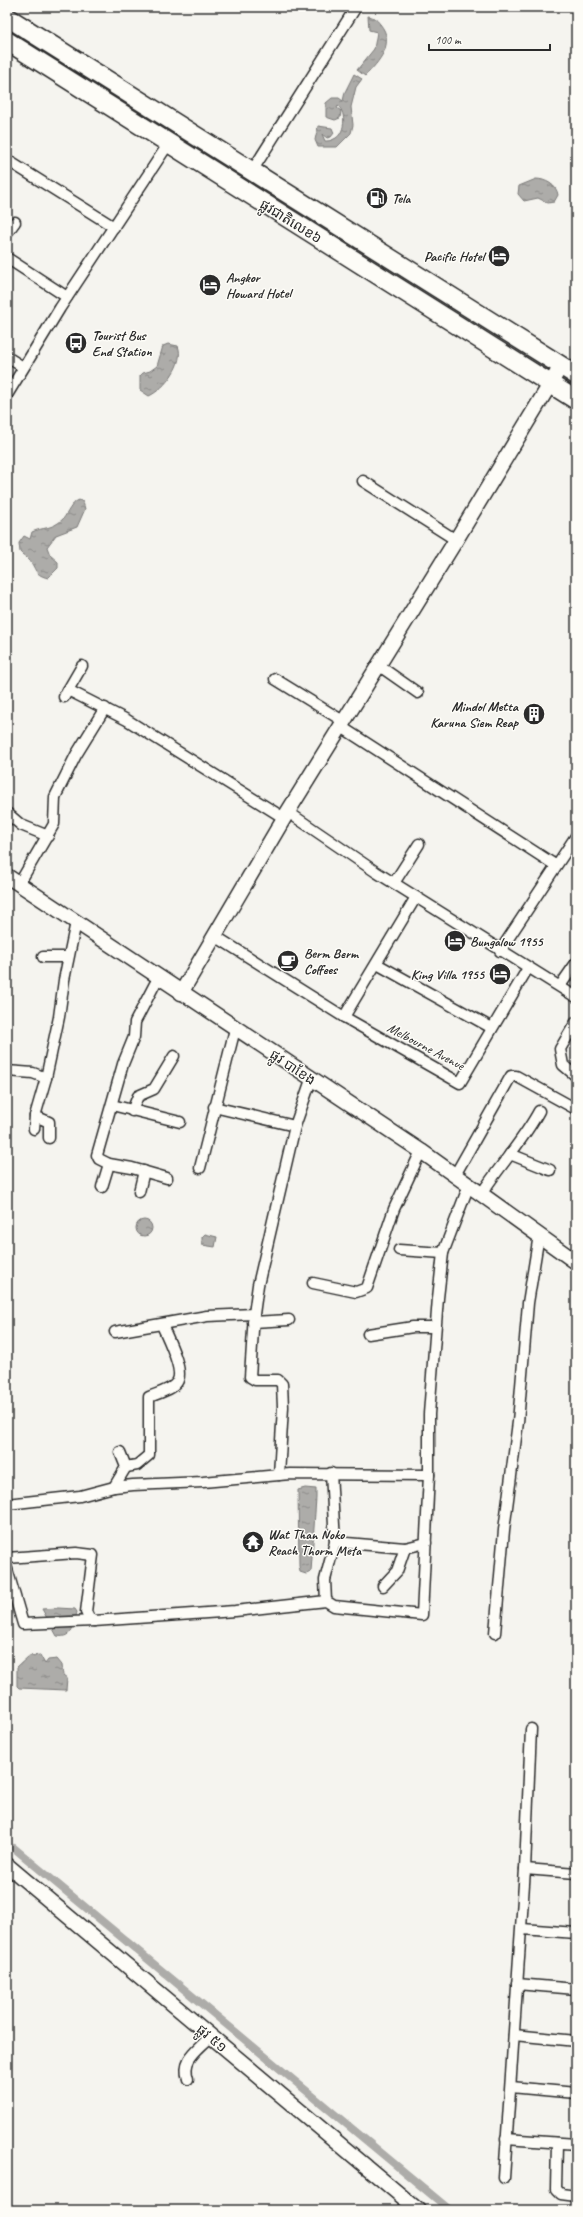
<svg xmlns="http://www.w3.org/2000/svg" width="583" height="2217" font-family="Caveat,'Noto Sans Khmer',sans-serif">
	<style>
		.water { fill: url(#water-ripples); stroke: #797877 }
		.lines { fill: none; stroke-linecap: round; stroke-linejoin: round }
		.canal { stroke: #adaca9; stroke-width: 8 }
		.street-casing { stroke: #2b2b2b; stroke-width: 13 }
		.secondary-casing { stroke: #2b2b2b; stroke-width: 17 }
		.highway-casing { stroke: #2b2b2b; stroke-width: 21 }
		.street { stroke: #fdfcf7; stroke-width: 10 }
		.secondary { stroke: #fdfcf7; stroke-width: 14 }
		.highway { stroke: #fdfcf7; stroke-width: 18 }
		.labels { text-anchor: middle; stroke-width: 3; stroke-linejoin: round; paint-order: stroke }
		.poi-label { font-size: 14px; font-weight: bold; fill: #2b2b2b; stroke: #fdfcf7; text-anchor: start }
		.street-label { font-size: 14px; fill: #2b2b2b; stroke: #fdfcf7 }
	</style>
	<defs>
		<pattern id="water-ripples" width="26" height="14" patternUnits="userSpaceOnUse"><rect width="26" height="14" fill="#adaca9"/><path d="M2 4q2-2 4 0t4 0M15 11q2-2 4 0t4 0" fill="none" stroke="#8d8c8a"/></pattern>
	</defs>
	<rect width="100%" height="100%" fill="#f5f4ef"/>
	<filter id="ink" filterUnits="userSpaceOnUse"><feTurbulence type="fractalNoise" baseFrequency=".025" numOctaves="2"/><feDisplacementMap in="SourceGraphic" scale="8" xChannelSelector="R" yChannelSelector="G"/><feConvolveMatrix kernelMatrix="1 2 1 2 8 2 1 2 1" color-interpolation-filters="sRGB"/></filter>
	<g filter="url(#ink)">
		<!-- water -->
		<g class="water">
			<path d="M368 16C374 17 376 19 380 24 396 43 379 62 365 76L357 70 374 49 377 32 369 30Z"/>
			<path d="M354 74 362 79 356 87 351 107 353 125 351 133 337 147H318L315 140 318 126 332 128 334 133 331 137 327 138 322 134 325 141C327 141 331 141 334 139 345 135 347 113 338 106L337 108 341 111 340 118 335 120 326 117V103L332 98H339L343 101 345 92Z"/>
			<path d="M536 179C545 179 557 185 558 195L554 202 548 203 538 198 524 201 518 194 519 186Z"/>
			<path d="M168 344 178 346C185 362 165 389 149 396L140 390V376L143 373 150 371 157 366 163 346Z"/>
			<path d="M79 500 83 502 85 509 77 527 56 535 47 547 50 555 58 562V568L48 578C32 574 37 567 27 558 26 556 22 555 20 552L19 543 24 536 30 539 32 532C42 527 52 530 63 519 68 513 71 503 79 500Z"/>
			<circle cx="144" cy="1228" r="8"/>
			<path d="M205 1234 217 1237 215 1247 202 1245V1237Z"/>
			<path d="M305 1488 316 1489V1498L311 1572 306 1574 300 1572 299 1566 298 1490Z"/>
			<path d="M58 1608 75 1609 77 1612C74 1624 73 1639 57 1636L42 1609Z"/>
			<path d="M40 1655 45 1664 48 1660 57 1659 62 1665 63 1675 67 1678 66 1690 19 1688 17 1686V1667L29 1656Z"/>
		</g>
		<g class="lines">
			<!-- canal -->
			<path class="canal" d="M14 1848 450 2210"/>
			<!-- street casing -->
			<g class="street-casing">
				<g id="street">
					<path d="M7 160 114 227"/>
					<path d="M252 171 356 7"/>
					<path d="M7 233 15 222"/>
					<path d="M7 258 67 297"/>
					<path d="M7 357 23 367"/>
					<path d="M7 395 60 308 169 143"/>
					<path d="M363 481 456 540"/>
					<path d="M378 665 418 693"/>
					<path d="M275 679 343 721"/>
					<path d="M68 690 127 720 284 818"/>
					<path d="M64 697 82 666"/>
					<path d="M340 726 555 865"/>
					<path d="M288 812 376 872 576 997"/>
					<path d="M7 813 21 825 48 836"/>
					<path d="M394 883 419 844"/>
					<path d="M19 884 54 824 55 797 76 755 105 708"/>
					<path d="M215 936 344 1017 460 1083 528 968"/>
					<path d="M500 951 576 836"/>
					<path d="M43 957H68"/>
					<path d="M377 964 492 1028"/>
					<path d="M158 978 135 1022 134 1037 123 1064 97 1155 99 1159 109 1164 132 1168 167 1178"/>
					<path d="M560 986 576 963"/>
					<path d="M344 1017 416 897"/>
					<path d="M576 1022 560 1049 563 1065 576 1076"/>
					<path d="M7 1071 33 1073 46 1078"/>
					<path d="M112 1105 180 1122"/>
					<path d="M214 1107 295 1126"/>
					<path d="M132 1111 138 1096 154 1089 174 1056"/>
					<path d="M35 1116 49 1122V1138"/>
					<path d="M34 1129 35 1116 46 1078 59 1017 64 980 76 922"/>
					<path d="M510 1154 550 1170"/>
					<path d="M200 1168 235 1029"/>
					<path d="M455 1175 511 1076H516L576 1109"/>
					<path d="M102 1187 109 1164"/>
					<path d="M139 1192 144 1171"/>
					<path d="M482 1193C500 1165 523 1141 539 1111"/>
					<path d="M399 1250 443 1253"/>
					<path d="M313 1283 356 1292 367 1288 394 1209 421 1151"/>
					<path d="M253 1322 289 1320"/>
					<path d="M115 1332 207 1316 254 1314"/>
					<path d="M368 1334 413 1327H435"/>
					<path d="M126 1467 137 1465 149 1455V1397C158 1393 172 1390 177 1382 185 1371 167 1337 162 1325"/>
					<path d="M279 1475 283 1407 282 1384 278 1380H255L250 1377 254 1314 258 1285 295 1126 311 1080"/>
					<path d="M114 1487 126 1467 120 1452"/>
					<path d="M7 1504 80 1496 114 1487 133 1485 203 1482 290 1474 429 1475"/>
					<path d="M335 1542 405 1548 426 1543"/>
					<path d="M7 1558 76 1553 93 1555 86 1612 89 1618 94 1621 235 1611 326 1601 334 1606 422 1615 429 1475V1414L438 1298 443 1253 469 1185"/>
					<path d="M7 1569 23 1624 94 1621"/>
					<path d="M383 1586 397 1571 405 1548"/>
					<path d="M326 1601 325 1580 335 1542 331 1473"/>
					<path d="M495 1633 504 1530 518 1422 528 1303 539 1235"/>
					<path d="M525 1869 576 1873"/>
					<path d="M522 1929 576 1933"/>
					<path d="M517 1984 576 1989"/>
					<path d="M514 2035 576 2041"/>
					<path d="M188 2079C181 2059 198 2050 210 2037"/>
					<path d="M511 2087 576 2093"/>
					<path d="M506 2139 576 2144"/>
					<path d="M557 2143 556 2189 561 2194 576 2196"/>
					<path d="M504 2178 525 1869 531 1729"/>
				</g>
			</g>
			<!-- secondary casing -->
			<g class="secondary-casing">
				<g id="secondary">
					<path d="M7 876 421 1151 576 1262"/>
					<path d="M181 993 284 818 456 540 561 366"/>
					<path d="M7 1865 418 2210"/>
				</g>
			</g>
			<!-- highway casing -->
			<g class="highway-casing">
				<g id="highway">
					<path d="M7 17 576 375"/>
					<path d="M7 41 576 400"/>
				</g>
			</g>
			<!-- street -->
			<use href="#street" class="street"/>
			<!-- secondary -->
			<use href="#secondary" class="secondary"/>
			<!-- highway -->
			<use href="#highway" class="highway"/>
		</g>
	</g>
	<!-- icons -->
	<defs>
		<g id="fuel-disc" transform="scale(1.15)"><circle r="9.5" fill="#2b2b2b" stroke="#fdfcf7"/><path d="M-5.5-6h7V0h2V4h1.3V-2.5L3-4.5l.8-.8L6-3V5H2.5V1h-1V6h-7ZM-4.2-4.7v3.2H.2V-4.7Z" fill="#fff"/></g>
		<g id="hotel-disc" transform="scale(1.15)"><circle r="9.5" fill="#2b2b2b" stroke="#fdfcf7"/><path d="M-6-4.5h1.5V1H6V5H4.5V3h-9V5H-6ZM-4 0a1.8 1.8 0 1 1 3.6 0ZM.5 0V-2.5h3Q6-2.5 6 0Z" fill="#fff"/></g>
		<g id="bus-disc" transform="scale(1.15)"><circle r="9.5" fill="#2b2b2b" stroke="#fdfcf7"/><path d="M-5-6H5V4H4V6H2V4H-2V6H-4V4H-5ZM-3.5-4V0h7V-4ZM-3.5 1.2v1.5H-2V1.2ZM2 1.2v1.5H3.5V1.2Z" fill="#fff"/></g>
		<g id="building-disc" transform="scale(1.15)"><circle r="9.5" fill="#2b2b2b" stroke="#fdfcf7"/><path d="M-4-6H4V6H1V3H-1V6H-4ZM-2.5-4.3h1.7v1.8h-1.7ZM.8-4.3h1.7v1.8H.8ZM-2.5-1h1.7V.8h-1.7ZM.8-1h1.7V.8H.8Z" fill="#fff"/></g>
		<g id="cafe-disc" transform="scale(1.15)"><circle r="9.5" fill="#2b2b2b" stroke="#fdfcf7"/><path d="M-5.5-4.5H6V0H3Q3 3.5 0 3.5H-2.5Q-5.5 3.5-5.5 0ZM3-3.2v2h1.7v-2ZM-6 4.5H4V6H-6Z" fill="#fff"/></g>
		<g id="temple-disc" transform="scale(1.15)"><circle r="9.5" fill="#2b2b2b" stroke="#fdfcf7"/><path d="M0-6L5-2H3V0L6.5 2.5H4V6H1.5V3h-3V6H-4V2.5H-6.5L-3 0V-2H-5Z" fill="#fff"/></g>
	</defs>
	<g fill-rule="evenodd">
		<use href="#fuel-disc" x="377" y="198"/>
		<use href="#hotel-disc" x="499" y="256"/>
		<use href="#hotel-disc" x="210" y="285"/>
		<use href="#bus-disc" x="76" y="343"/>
		<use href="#building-disc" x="534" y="714"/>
		<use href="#hotel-disc" x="455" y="941"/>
		<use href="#cafe-disc" x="288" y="961"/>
		<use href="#hotel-disc" x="500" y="974"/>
		<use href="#temple-disc" x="253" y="1542"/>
	</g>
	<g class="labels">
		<!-- poi labels -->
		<g class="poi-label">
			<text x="392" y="203">Tela</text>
			<text x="484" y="261" text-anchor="end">Pacific Hotel</text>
			<text x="226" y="282">Angkor<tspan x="226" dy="16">Howard Hotel</tspan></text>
			<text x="92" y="340">Tourist Bus<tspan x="92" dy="16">End Station</tspan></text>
			<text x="518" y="711" text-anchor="end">Mindol Metta<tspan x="518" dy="16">Karuna Siem Reap</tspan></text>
			<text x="470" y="946">Bungalow 1955</text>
			<text x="304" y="958">Berm Berm<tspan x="304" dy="16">Coffees</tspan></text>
			<text x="484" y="979" text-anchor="end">King Villa 1955</text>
			<text x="268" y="1539">Wat Than Noko<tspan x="268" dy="16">Reach Thorm Meta</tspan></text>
		</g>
		<!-- street labels -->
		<g class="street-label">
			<text transform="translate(291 221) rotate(32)" y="5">ផ្លូវជាតិលេខ៦</text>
			<text transform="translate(426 1046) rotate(28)" y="5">Melbourne Avenue</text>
			<text transform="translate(293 1067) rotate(34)" y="5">ផ្លូវ បាខែង</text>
			<text transform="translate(212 2038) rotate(40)" y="5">ផ្លូវ ៥១</text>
		</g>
	</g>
	<!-- margin -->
	<rect width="583" height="2217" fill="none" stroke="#fdfcf7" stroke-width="24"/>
	<rect x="12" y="12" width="559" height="2193" fill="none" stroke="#2b2b2b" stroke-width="1.5" filter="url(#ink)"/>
	<!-- scale -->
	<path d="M429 44v6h121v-6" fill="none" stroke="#2b2b2b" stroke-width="2"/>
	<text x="435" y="44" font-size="12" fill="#2b2b2b" stroke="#fdfcf7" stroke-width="3" paint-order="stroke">100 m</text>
</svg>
